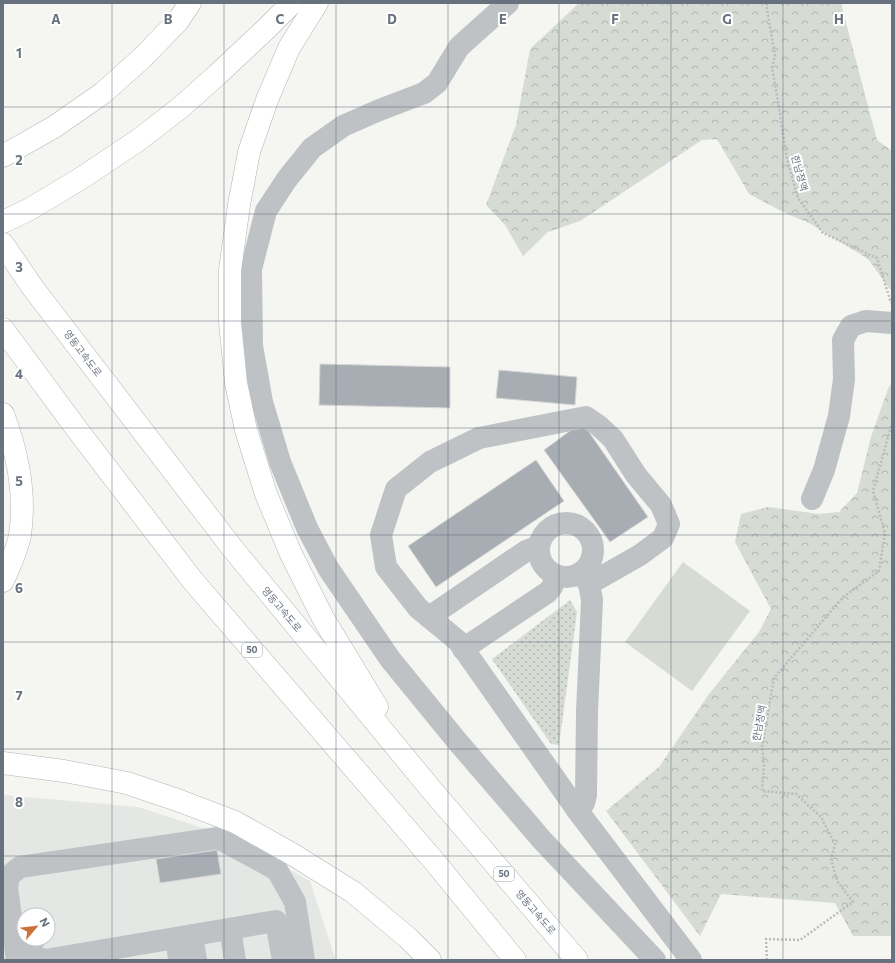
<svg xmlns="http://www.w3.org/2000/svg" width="895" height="963" font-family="Commissioner,'Noto Sans KR',sans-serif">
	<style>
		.built { fill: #e5e7e5; fill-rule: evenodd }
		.grass { fill: url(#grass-dots) }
		.forest { fill: url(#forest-crowns) }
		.pitch { fill: #d6dbd4 }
		.building { fill: #a8adb3; stroke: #d6d7d5 }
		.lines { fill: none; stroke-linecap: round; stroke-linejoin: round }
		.highway-casing { stroke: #b2b5b8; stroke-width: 23 }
		.path { stroke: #b9bbbd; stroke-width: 2.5; stroke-dasharray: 2 2; stroke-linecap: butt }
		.minor { stroke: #bfc2c5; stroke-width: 22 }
		.highway { stroke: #fff; stroke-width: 22 }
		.grid { fill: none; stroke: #68727f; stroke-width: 1; stroke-opacity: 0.55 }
		.labels { text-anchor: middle; stroke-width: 4; stroke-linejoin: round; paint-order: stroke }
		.shield { fill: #fff; stroke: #959ca5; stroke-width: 1 }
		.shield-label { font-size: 9px; font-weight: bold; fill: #68727f }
		.street-label { font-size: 10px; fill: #68727f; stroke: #fff }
		.grid-label { font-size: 13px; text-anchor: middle; font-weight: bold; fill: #68727f; stroke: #fff; stroke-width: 4; stroke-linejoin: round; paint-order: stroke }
	</style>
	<defs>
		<pattern id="grass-dots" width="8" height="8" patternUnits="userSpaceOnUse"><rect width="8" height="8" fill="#d6dbd4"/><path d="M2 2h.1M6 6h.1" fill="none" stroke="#b1b6b1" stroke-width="1.8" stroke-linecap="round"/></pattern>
		<pattern id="forest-crowns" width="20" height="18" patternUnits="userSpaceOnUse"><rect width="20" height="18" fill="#d6dbd4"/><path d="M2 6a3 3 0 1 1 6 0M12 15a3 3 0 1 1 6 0" fill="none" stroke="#b1b6b1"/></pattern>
	</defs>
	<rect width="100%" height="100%" fill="#f5f5f2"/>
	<!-- built -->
	<path class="built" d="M3 795 138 807 228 836 310 881 335 958 338 960H3ZM24 915H48V939H24Z"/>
	<!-- grass -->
	<path class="grass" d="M570 600 577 612 559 745 551 744 492 659Z"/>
	<!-- forest -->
	<g class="forest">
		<path d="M579 3H841L850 38 877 140 892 151V292L868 259 809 223 785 213 749 194 717 139 702 140 580 221 548 232 523 256 505 225 486 205 516 125 530 49Z"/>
		<path d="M892 384V936H853L835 903 721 894 700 936 606 811 659 767 709 694 759 632 771 609 735 542 741 514 768 507 819 514 839 512 857 493 871 437 889 386Z"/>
	</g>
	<!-- pitch -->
	<path class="pitch" d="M683 562 750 611 692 691 625 642Z"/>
	<!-- building -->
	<g class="building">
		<path d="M320 364 450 367V408L319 405Z"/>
		<path d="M499 370 577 377 575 405 496 398Z"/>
		<path d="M582 422 648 517 610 542 544 450Z"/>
		<path d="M536 460 564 501 436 587 408 546Z"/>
		<path d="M217 850 221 874 160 883 156 859Z"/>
	</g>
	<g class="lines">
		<!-- highway casing -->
		<g class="highway-casing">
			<g id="highway">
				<path d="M317 3 289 48 267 100 249 152 239 205 230 270V323L236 383 246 430 266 494 291 554 323 618 377 707"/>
				<path d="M3 156 54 127 103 93 142 58 178 21 190 3"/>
				<path d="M3 222 30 209 80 179 137 141 180 108 217 75 266 29 292 3"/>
				<path d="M3 244 33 288 233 549 430 788 577 960"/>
				<path d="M3 329 79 432 193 581 434 861 515 960"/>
				<path d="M3 414C17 451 26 495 20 535 17 551 9 567 3 581"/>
				<path d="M3 763 64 771 127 783 180 801 235 822 292 854 353 892 408 938 430 960"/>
			</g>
		</g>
		<!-- path -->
		<g class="path">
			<path d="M766 3 775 56 772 67 779 107 787 159 798 198 823 233 877 258 891 303"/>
			<path d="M767 960 766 939 800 940 853 902 837 881 831 859 835 844 821 817 796 794 762 791 764 765 762 747 774 678 843 597 879 571 885 533 873 491 892 423"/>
		</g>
		<!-- minor -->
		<g class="minor">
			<path d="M508 3 459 47 437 83 424 93 377 111 343 126 312 148 287 179 266 211 251 269 252 346 262 402 280 462 307 528 328 568 390 659 457 741 542 840 655 960"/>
			<path d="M812 499 824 470 839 416 844 379 843 340 851 326 866 321 892 323"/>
			<circle cx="566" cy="550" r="27"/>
			<path d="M589 584 640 555 663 538 669 524 661 505 636 475 613 439 599 426 586 417 479 438 430 462 396 489 381 535 386 567 418 608 458 641 577 810 691 960"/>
			<path d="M429 617 526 551 539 546"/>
			<path d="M463 649 548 592 552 587 556 576"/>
			<path d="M577 810 584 803 586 795 587 712 592 600 589 584 581 573"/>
			<path d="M230 929 235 960"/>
			<path d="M192 935 196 960"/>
			<path d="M35 939 31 944 32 956 45 960"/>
			<path d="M178 951 179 960"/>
			<path d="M17 960 7 888 9 876 20 867 218 838 277 870 295 902 304 960"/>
			<path d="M45 960 276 921 283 960"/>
		</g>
		<!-- highway -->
		<use href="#highway" class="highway"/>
	</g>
	<!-- grid -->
	<path class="grid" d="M112 3V960M224 3V960M336 3V960M448 3V960M559 3V960M671 3V960M783 3V960M3 107H892M3 214H892M3 321H892M3 428H892M3 535H892M3 642H892M3 749H892M3 856H892"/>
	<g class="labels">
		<!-- shield labels -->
		<g class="shield">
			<rect x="242" y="643" width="20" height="14" rx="3"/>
			<rect x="494" y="867" width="20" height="14" rx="3"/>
		</g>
		<g class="shield-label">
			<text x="252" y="653">50</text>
			<text x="504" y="877">50</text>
		</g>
		<!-- street labels -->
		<g class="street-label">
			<text transform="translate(800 173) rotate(75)" y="4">한남정맥</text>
			<text transform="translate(83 353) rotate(53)" y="4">영동고속도로</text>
			<text transform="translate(282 609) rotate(50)" y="4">영동고속도로</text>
			<text transform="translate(759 723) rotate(-80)" y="4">한남정맥</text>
			<text transform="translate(536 912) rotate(49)" y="4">영동고속도로</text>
		</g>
	</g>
	<g class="grid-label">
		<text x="56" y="24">A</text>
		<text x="168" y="24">B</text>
		<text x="280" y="24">C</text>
		<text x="392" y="24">D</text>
		<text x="503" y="24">E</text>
		<text x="615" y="24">F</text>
		<text x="727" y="24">G</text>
		<text x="839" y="24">H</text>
		<text x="19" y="58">1</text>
		<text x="19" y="165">2</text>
		<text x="19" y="272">3</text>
		<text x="19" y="379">4</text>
		<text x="19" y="486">5</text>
		<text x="19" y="593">6</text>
		<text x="19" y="700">7</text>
		<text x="19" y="807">8</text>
	</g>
	<!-- border -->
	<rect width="895" height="963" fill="none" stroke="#68727f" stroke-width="8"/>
	<!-- north arrow -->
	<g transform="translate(36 927) rotate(62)"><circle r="19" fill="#ffffff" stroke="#c3c7cc"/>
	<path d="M0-3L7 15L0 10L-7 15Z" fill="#cc703c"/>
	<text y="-6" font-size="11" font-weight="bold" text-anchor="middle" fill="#68727f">N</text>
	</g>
</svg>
